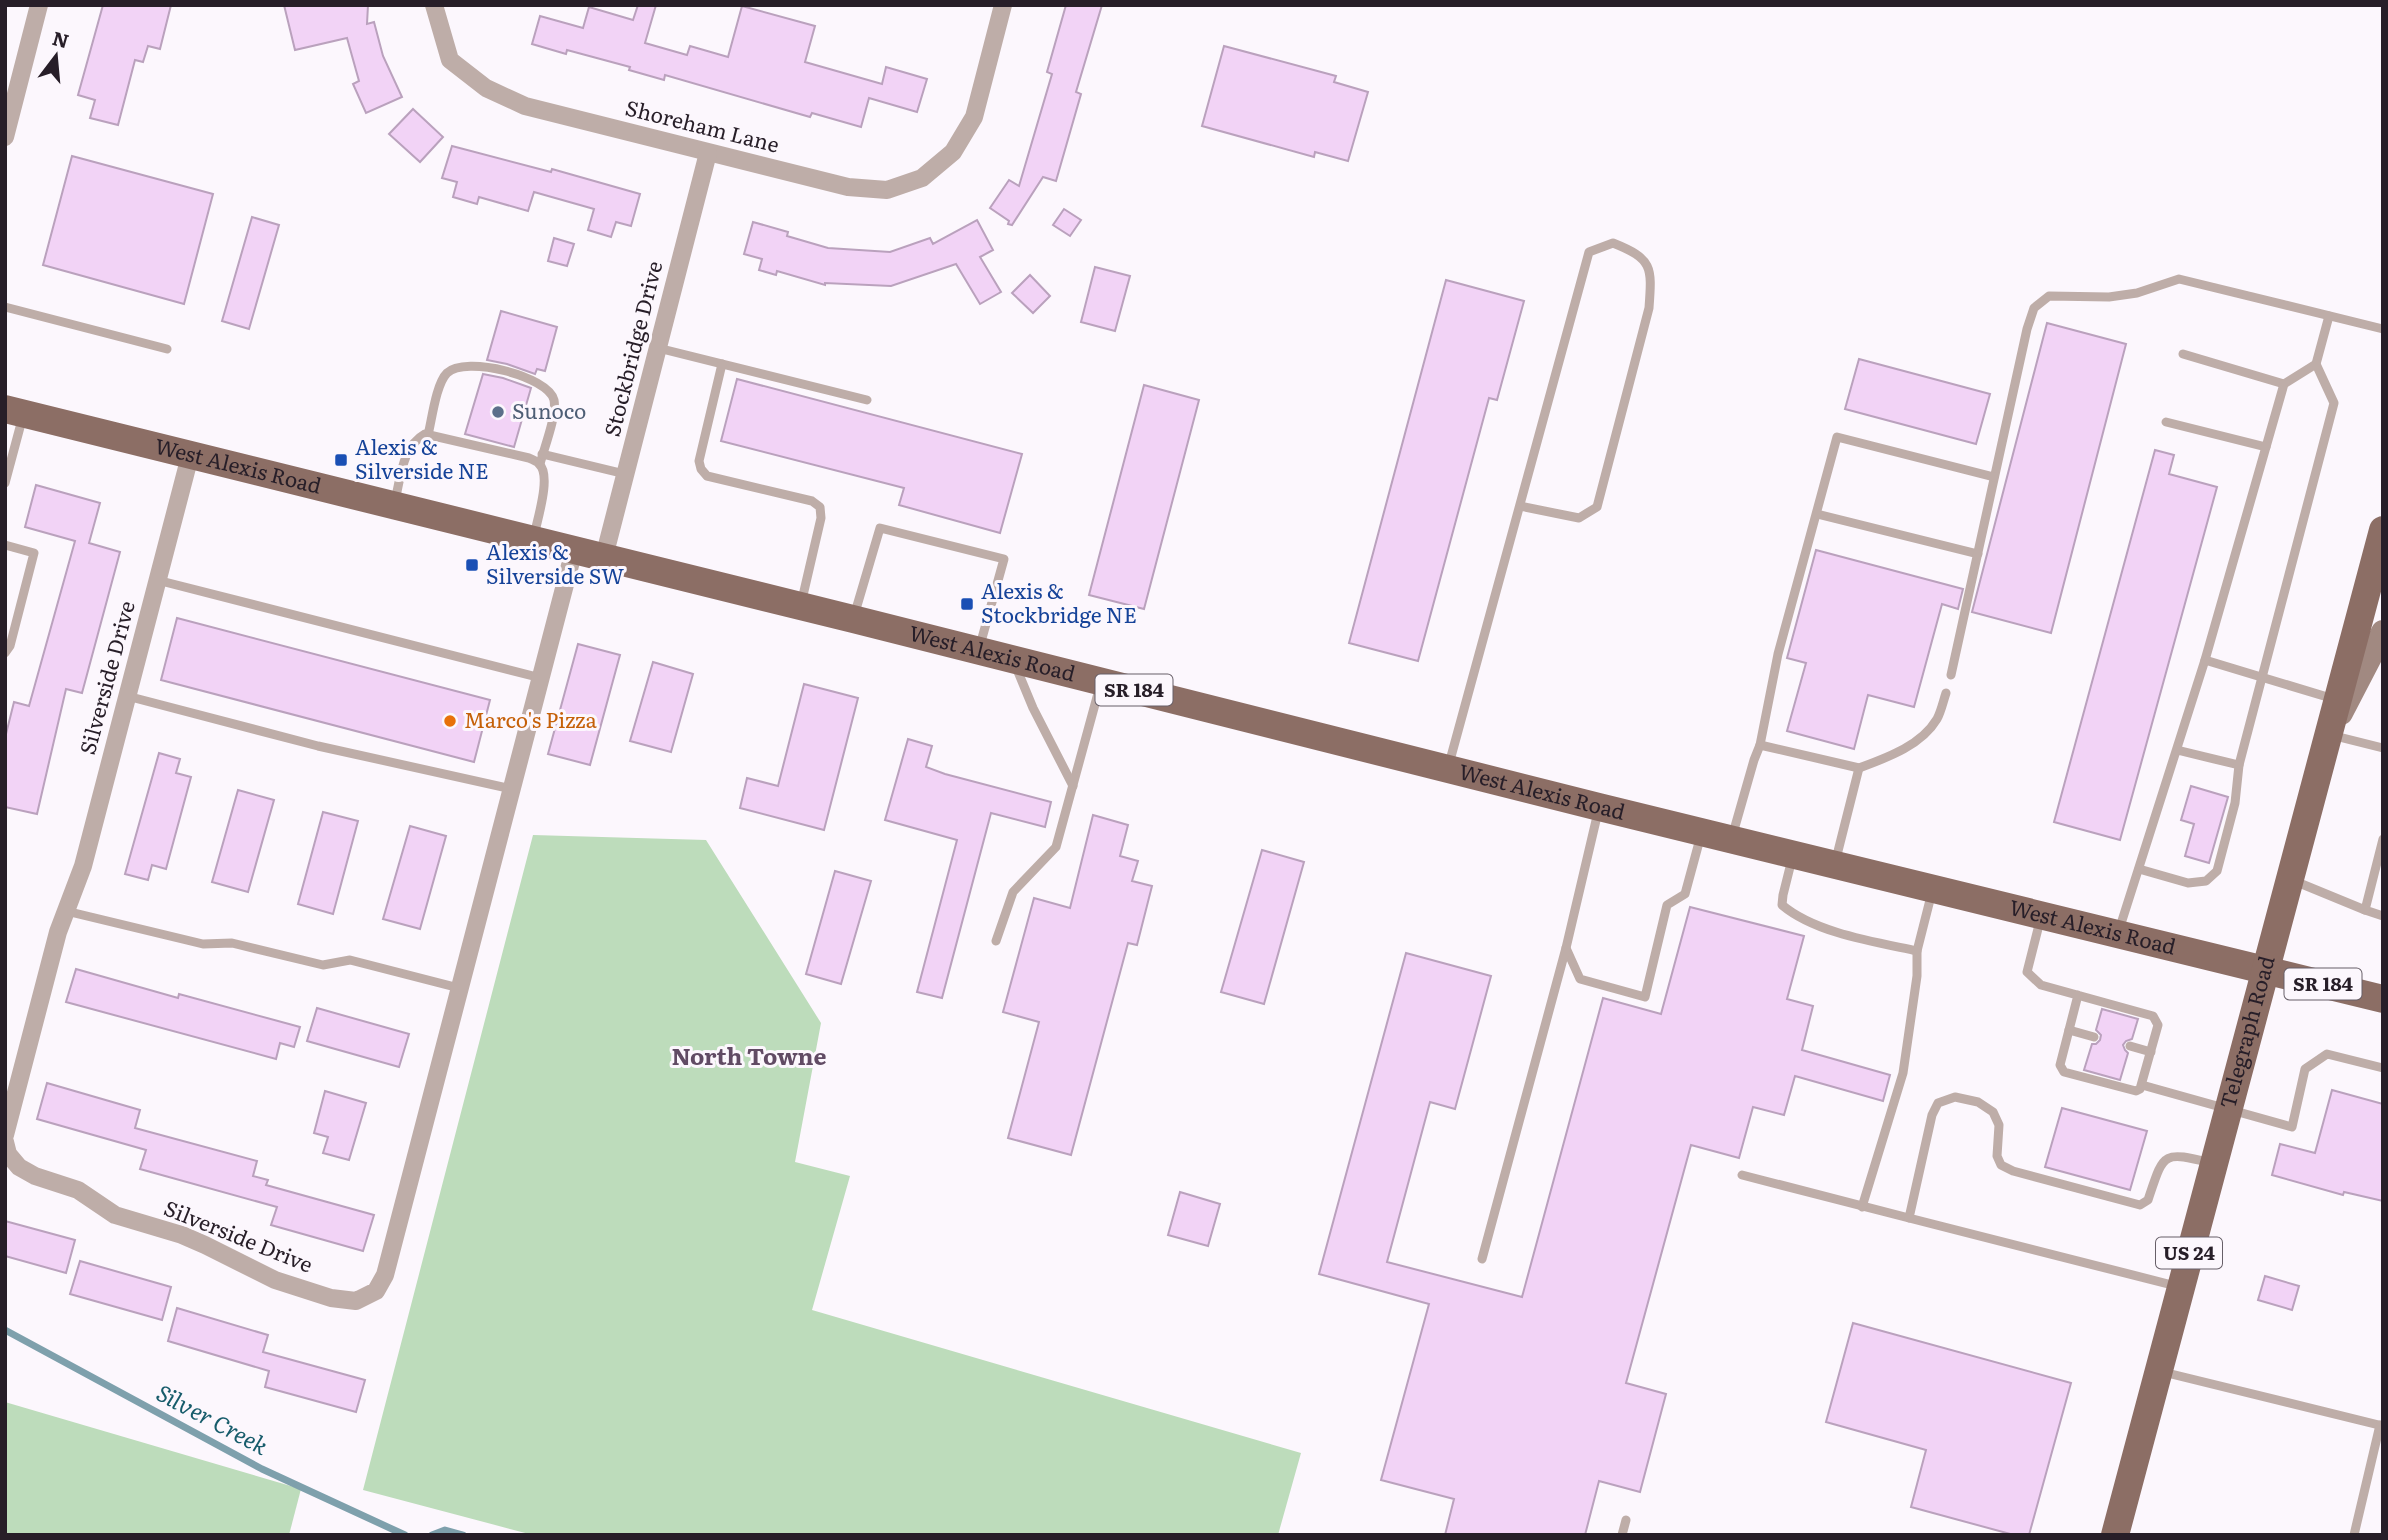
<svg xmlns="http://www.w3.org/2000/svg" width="2388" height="1540" font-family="Literata,serif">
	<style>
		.green { fill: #bddcbb }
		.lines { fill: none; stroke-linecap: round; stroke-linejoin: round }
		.stream { stroke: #7ea0ac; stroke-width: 7 }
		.building { fill: #f2d3f6; stroke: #baa1bd; stroke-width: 2 }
		.lane { stroke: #beada8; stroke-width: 9 }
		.street { stroke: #beada8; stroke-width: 18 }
		.secondary { stroke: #a18981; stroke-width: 24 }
		.primary { stroke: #8c6e65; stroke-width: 28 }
		.service-dot { fill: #5c6f8a; stroke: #fcf7fd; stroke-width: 2.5 }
		.transit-dot { fill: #1a4fb4; stroke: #fcf7fd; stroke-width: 2.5 }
		.food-dot { fill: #e8710a; stroke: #fcf7fd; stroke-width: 2.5 }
		.labels { text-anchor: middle; stroke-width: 6; stroke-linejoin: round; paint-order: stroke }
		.shield { fill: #fcf7fd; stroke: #675f68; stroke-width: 2 }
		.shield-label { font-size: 19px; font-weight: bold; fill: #271e28 }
		.street-label { font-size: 21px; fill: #271e28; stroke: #fcf7fd }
		.service-label { font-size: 21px; fill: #4e5e75; stroke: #fcf7fd; text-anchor: start }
		.transit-label { font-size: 21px; fill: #164399; stroke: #fcf7fd; text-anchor: start }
		.food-label { font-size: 21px; fill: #c56008; stroke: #fcf7fd; text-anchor: start }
		.neighbourhood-label { font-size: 23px; font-weight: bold; fill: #614b64; stroke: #fcf7fd }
		.water-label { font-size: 23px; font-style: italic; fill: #175c6b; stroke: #fcf7fd }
	</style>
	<rect width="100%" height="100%" fill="#fcf7fd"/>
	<!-- green -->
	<g class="green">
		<path d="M533 835 706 840 821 1023 795 1162 850 1176 812 1310 1301 1453 1278 1535H533L363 1490Z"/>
		<path d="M5 1402 301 1489 289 1535H5Z"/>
	</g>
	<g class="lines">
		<!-- stream -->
		<g class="stream">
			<path d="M5 1330 262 1469 405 1535"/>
			<path d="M432 1535 445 1530 463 1535"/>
		</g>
	</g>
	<!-- building -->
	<g class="building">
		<path d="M103 5H171L160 49 148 46 143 62 135 60 118 125 90 118 95 100 78 95Z"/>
		<path d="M284 5H368L367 24 374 22 383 56 402 97 366 113 353 84 359 81 347 38 295 50Z"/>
		<path d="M638 5H656L645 43 687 55 690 46 728 57 742 6 815 26 805 62 882 84 886 67 927 79 917 112 869 98 861 127 812 113 810 117 665 75 664 80 629 70 630 67 567 50 566 54 532 44 540 16 583 28 589 7 633 20Z"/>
		<path d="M1066 5H1102L1076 92 1081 94 1056 181 1043 177 1012 225 1008 224 1009 221 990 208 1009 180 1019 186 1052 74 1047 72Z"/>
		<path d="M1224 46 1336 76 1334 82 1368 92 1348 161 1315 152 1314 157 1202 126Z"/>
		<path d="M413 109 443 137 420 162 389 134Z"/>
		<path d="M452 146 551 172 552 169 640 194 631 226 616 222 611 237 588 230 594 209 534 192 528 211 479 197 477 204 453 197 457 182 442 178Z"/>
		<path d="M72 156 213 194 184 304 43 265Z"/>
		<path d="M1064 209 1081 220 1070 236 1053 225Z"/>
		<path d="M252 217 279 225 249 329 222 321Z"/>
		<path d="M977 220 993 250 980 257 1001 292 980 304 956 264 891 286 825 283V285L777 271 776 275 759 270 762 259 744 254 753 222 788 232 787 236 828 248 890 252 930 238 933 244Z"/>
		<path d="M554 238 574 244 567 266 548 261Z"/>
		<path d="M1095 267 1130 276 1115 331 1081 322Z"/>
		<path d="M1030 275 1050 296 1033 313 1012 293Z"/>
		<path d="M1446 280 1524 301 1497 400 1489 398 1418 661 1349 643Z"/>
		<path d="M501 311 557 327 545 371 537 369 535 374 507 364 487 360Z"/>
		<path d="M2047 323 2126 344 2051 633 1972 612Z"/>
		<path d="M1859 359 1990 394 1976 444 1845 409Z"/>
		<path d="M483 374 503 378 531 388 514 447 465 434Z"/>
		<path d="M737 379 1022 454 1000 533 899 505 904 488 721 441Z"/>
		<path d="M1144 385 1199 400 1144 609 1089 595Z"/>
		<path d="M2155 450 2174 455 2169 474 2217 487 2120 840 2054 822Z"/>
		<path d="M36 485 100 503 89 543 120 552 82 693 66 689 37 814 5 807V738L14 702 29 706 75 541 25 527Z"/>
		<path d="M1816 550 1963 589 1958 609 1942 604 1914 707 1868 695 1854 749 1787 731 1806 663 1787 658Z"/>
		<path d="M177 618 490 700 474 762 161 680Z"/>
		<path d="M578 644 620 655 590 765 548 754Z"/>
		<path d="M653 662 693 674 671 752 630 741Z"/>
		<path d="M804 684 858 698 824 830 740 808 747 778 778 786Z"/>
		<path d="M908 739 932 746 926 767 945 774 1051 802 1045 827 991 813 942 998 917 992 957 840 885 820Z"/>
		<path d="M159 753 180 759 176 773 191 777 166 869 152 865 148 880 125 874Z"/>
		<path d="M2191 786 2228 797 2209 863 2185 856 2194 824 2181 820Z"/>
		<path d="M238 790 274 800 248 892 212 882Z"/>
		<path d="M323 812 358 821 333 914 298 904Z"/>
		<path d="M1093 815 1128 825 1120 856 1138 861 1132 881 1152 886 1137 945 1128 943 1071 1155 1008 1138 1039 1022 1003 1012 1034 898 1070 908Z"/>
		<path d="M410 826 446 836 420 929 383 919Z"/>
		<path d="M1262 850 1304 862 1264 1004 1221 992Z"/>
		<path d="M835 871 871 881 841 984 806 974Z"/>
		<path d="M1690 907 1804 936 1787 999 1813 1006 1802 1050 1890 1075 1883 1101 1795 1076 1784 1115 1753 1107 1739 1158 1691 1145 1626 1383 1666 1394 1640 1492 1599 1481 1585 1535H1445L1454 1499 1381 1480 1429 1304 1319 1274 1406 953 1491 976 1455 1109 1430 1102 1387 1262 1522 1297 1603 998 1661 1014Z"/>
		<path d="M76 969 178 998 179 994 300 1027 294 1047 280 1043 276 1059 66 1002Z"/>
		<path d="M317 1008 409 1034 399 1067 307 1041Z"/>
		<path d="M2102 1009 2138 1019 2132 1039 2126 1041 2123 1045 2125 1050 2128 1053 2120 1080 2084 1070 2092 1044H2096L2100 1040 2101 1035 2096 1030Z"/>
		<path d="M47 1083 140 1110 135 1128 257 1161 253 1176 268 1180 266 1185 374 1215 363 1251 271 1225 277 1207 140 1169 146 1150 37 1119Z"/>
		<path d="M2332 1090 2383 1104V1201L2344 1192 2343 1195 2272 1175 2280 1144 2315 1153Z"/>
		<path d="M325 1091 366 1103 349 1160 323 1153 328 1137 314 1133Z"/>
		<path d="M2062 1108 2147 1131 2130 1190 2045 1167Z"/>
		<path d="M1180 1192 1220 1204 1208 1246 1168 1235Z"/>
		<path d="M5 1221 75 1240 66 1273 5 1256Z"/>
		<path d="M80 1261 171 1287 162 1320 70 1294Z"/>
		<path d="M2265 1276 2299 1286 2292 1310 2258 1300Z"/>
		<path d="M177 1308 268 1335 263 1352 365 1380 356 1412 265 1387 269 1371 168 1341Z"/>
		<path d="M1853 1323 2071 1383 2029 1535H2014L1911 1507 1926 1450 1826 1422Z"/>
	</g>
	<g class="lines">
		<!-- lane -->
		<g class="lane">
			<path d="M5 307 167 349"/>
			<path d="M658 348 867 400"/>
			<path d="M2183 354 2284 384"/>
			<path d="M722 364 699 461 701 469 707 476 812 501 820 507 821 518 801 604"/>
			<path d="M2316 364 2329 316"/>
			<path d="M2166 422 2266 447"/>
			<path d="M428 435C432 419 436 384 447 373 465 355 548 376 554 400 557 416 544 448 540 464"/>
			<path d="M542 454 625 474"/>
			<path d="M5 483 23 416"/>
			<path d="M395 501C401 476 402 447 425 434L529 458C533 460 537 461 539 464 552 475 537 520 534 536"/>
			<path d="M1817 514 1978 554"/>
			<path d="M5 545 34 553 10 646 5 653"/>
			<path d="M157 580 541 678"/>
			<path d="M854 616 880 528 1004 559 979 649"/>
			<path d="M2205 660 2334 699"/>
			<path d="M1016 667 1033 708 1073 786"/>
			<path d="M1951 675 2027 329 2034 308 2049 296 2109 297 2137 293 2179 279 2383 329"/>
			<path d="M127 696 318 746 512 789"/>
			<path d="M2331 735 2383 748"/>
			<path d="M1760 745 1778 654 1837 437 1994 477"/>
			<path d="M1449 764 1589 252 1613 243C1653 259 1652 267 1649 308L1597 507 1579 518 1520 506"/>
			<path d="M1859 768C1886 758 1921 746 1937 719 1941 712 1943 702 1946 693"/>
			<path d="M1732 837 1754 760 1760 745 1859 768 1835 863"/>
			<path d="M2383 839 2365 910 2383 916"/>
			<path d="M1792 859 1783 895 1782 905C1815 933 1875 942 1917 951"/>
			<path d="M2139 869 2188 883 2206 881 2217 871 2235 803 2239 765"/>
			<path d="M2292 880 2365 910"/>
			<path d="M66 911 203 944 232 943 323 965 350 960 459 988"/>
			<path d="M2041 917 2027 972 2041 985 2153 1016 2158 1025 2140 1089 2136 1091 2064 1072 2060 1065 2078 995"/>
			<path d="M2119 930 2205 660 2284 384 2316 364 2334 403 2239 765 2177 750"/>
			<path d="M996 941 1013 892 1056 847 1100 686"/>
			<path d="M1566 948 1580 979 1645 997 1667 905 1685 894 1701 835"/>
			<path d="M2069 1030 2094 1037"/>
			<path d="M2130 1046 2151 1052"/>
			<path d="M2142 1085 2292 1127 2305 1069 2327 1054 2383 1068"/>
			<path d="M1742 1175 1909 1218"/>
			<path d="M1862 1207 1903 1073 1917 976V951L1932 892"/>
			<path d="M1482 1259 1566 948 1598 812"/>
			<path d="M2176 1286 1909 1218 1932 1115 1938 1103 1955 1097 1978 1102 1993 1112 1999 1125 1997 1156 2001 1165 2013 1171 2140 1205 2148 1200C2164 1152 2162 1151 2211 1163"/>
			<path d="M2163 1372 2383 1426"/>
			<path d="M1622 1535 1626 1520"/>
			<path d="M2354 1535 2380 1425"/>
		</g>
		<!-- street -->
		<g class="street">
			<path d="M434 5 450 60 486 88 525 106 848 187 887 190 922 178 953 152 974 117 1003 5"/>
			<path d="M5 137 39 5"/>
			<path d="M604 557 708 153"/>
			<path d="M5 1135 58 932 83 866 190 456"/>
			<path d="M5 1142 8 1154 19 1167 35 1176 78 1190 115 1215 182 1235 205 1245 275 1280 331 1298 356 1301 376 1291 385 1275 574 550"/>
		</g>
		<!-- secondary -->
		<path class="secondary" d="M2341 713 2383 632"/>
		<!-- primary -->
		<g class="primary">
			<path id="s1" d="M5 409 853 619 1599 807 2383 999"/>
			<path id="s2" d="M2115 1535C2203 1200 2292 865 2383 530"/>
		</g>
	</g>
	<!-- markers -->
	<circle class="service-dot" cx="498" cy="412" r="7"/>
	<g class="transit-dot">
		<rect x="334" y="453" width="14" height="14" rx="3.5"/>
		<rect x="465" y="558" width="14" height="14" rx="3.5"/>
		<rect x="960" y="597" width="14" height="14" rx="3.5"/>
	</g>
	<circle class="food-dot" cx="450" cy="721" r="7"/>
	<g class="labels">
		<!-- shield labels -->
		<g class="shield">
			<rect x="1095.5" y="674.5" width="77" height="31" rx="5"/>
			<rect x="2284.5" y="968.5" width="77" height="31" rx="5"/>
			<rect x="2156" y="1237.5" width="66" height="31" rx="5"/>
		</g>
		<g class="shield-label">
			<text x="1134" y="697">SR 184</text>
			<text x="2323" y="991">SR 184</text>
			<text x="2189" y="1260">US 24</text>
		</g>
		<!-- street labels -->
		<g class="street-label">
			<text transform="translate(702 127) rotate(14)" y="7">Shoreham Lane</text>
			<text transform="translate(634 349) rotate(-76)" y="7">Stockbridge Drive</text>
			<text dy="7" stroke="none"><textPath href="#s1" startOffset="240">West Alexis Road</textPath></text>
			<text dy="7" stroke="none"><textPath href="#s1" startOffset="1017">West Alexis Road</textPath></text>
			<text transform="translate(108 678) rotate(-75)" y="7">Silverside Drive</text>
			<text dy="7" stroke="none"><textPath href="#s1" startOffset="1584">West Alexis Road</textPath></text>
			<text dy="7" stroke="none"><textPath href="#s1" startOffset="2151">West Alexis Road</textPath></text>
			<text dy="7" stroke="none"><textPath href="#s2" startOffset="520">Telegraph Road</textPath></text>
			<text transform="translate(238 1237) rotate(22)" y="7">Silverside Drive</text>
		</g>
		<!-- service labels -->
		<g class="service-label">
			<text x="512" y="419">Sunoco</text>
		</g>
		<!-- transit labels -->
		<g class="transit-label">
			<text x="355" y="455">Alexis &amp;<tspan x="355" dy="24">Silverside NE</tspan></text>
			<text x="486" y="560">Alexis &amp;<tspan x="486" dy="24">Silverside SW</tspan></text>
			<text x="981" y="599">Alexis &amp;<tspan x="981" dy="24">Stockbridge NE</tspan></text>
		</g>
		<!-- food labels -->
		<g class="food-label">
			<text x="464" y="728">Marco's Pizza</text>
		</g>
		<!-- neighbourhood labels -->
		<g class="neighbourhood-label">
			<text x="749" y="1065">North Towne</text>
		</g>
		<!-- water labels -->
		<g class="water-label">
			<text transform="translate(212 1420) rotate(28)" y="8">Silver Creek</text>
		</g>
	</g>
	<!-- border -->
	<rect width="2388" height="1540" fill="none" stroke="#271e28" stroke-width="14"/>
	<!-- north arrow -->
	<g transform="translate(56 56) rotate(16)" stroke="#fcf7fd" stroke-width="5" paint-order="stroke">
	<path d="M0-5L12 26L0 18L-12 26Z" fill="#271e28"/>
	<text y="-10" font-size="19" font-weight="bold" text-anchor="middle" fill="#271e28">N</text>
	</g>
</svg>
